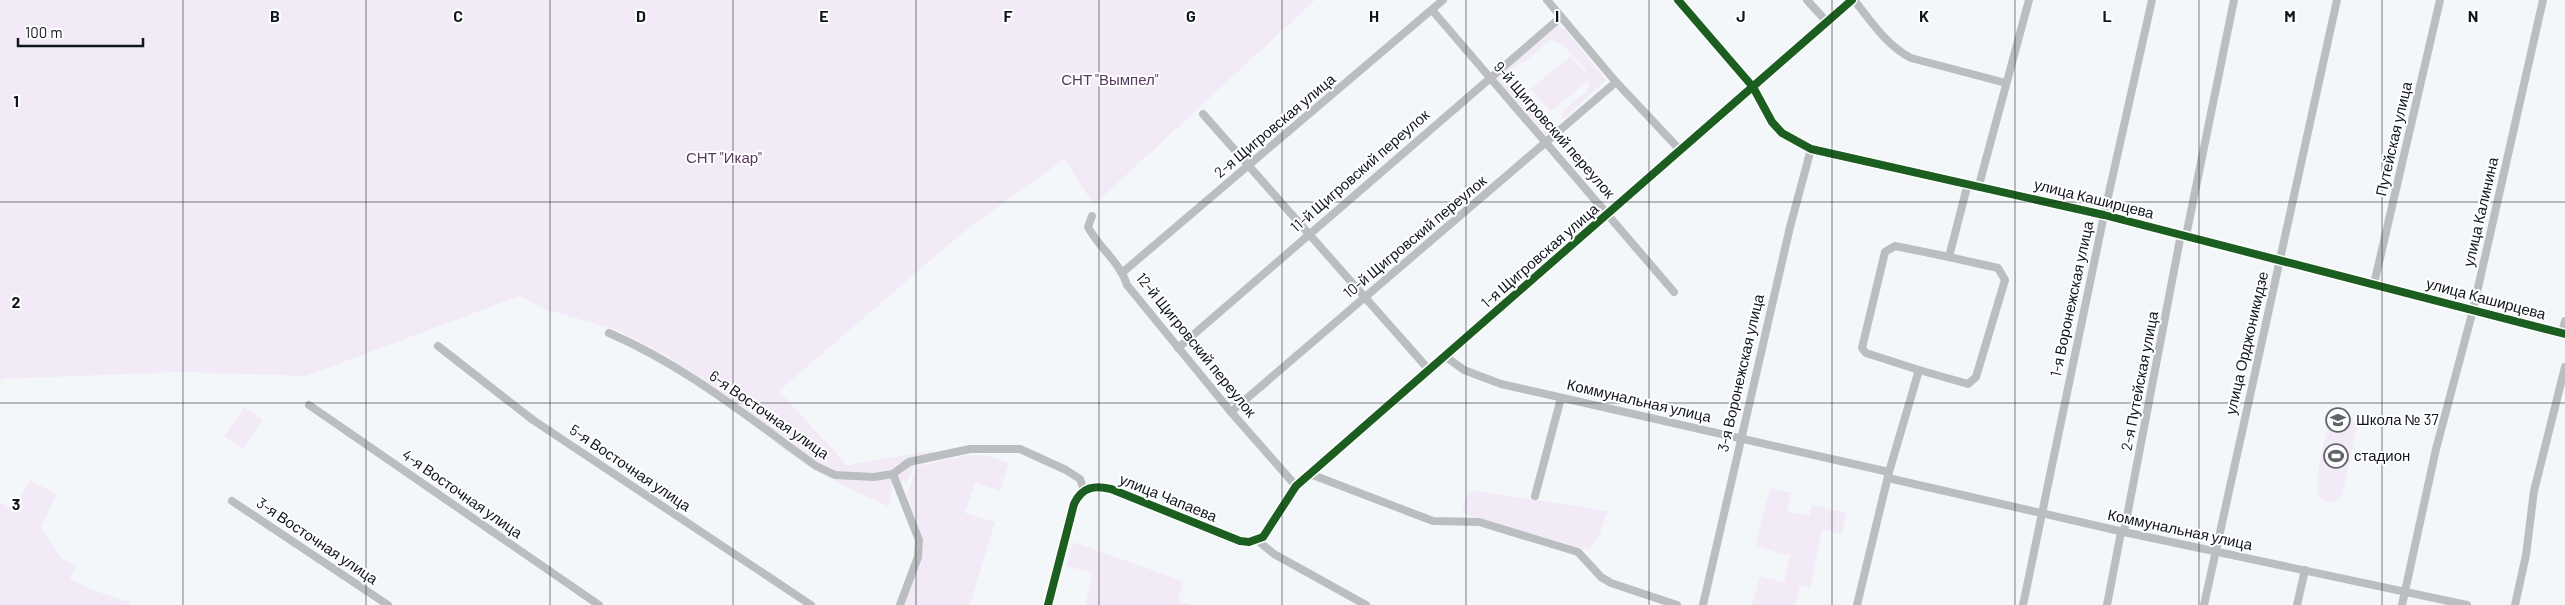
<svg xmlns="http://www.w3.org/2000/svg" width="2565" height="605" font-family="Barlow,sans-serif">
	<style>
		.green { fill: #f2ebf7 }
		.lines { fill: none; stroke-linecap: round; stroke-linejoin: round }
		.minor { stroke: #babec0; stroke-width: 8 }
		.tertiary { stroke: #babec0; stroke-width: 10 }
		.cycleway-casing { stroke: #fff; stroke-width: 11 }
		.cycleway { stroke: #1b5e20; stroke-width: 8 }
		.grid { fill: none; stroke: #11161d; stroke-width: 1; stroke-opacity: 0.55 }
		.labels { text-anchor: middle; stroke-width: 4; stroke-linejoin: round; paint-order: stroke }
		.park-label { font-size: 15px; fill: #56375f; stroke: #fff }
		.street-label { font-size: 15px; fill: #11161d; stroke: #fff }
		.poi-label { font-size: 15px; fill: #11161d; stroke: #fff; text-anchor: start }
		.grid-label { font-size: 16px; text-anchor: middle; font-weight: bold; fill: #11161d; stroke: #fff; stroke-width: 4; stroke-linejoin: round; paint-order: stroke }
	</style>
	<rect width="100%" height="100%" fill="#f4f7fa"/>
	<!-- green -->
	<g class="green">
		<path d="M0 0H1315L1094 205 1064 159 961 234 779 391 847 465 936 450 916 461 907 483 893 479 889 507 826 477 781 448 721 393 669 357 617 330 544 309 519 296 306 376 182 372 2 379 0 383Z"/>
		<path d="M1555 26H1559L1566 31 1606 80 1564 119 1560 118C1564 109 1577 97 1587 92L1589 80 1550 112 1531 89 1570 56 1590 78C1586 68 1561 37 1549 41 1542 46 1537 52 1531 57 1524 64 1507 67 1504 79L1548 124 1552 131 1546 135 1496 80 1497 73Z"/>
		<path d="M244 407 263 420 243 449 224 436Z"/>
		<path d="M2344 414 2353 419 2357 427 2342 496 2336 501 2328 503 2318 497C2314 487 2324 431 2331 421 2334 416 2338 414 2344 414Z"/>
		<path d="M969 455H985L1009 463 1000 491 975 483 965 513 995 522 970 605H904L922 555 923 539 907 495 917 466Z"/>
		<path d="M30 480 57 494 41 527 61 558 76 565 70 579 98 592 130 602 129 605H0V502L14 510Z"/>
		<path d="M1770 488 1791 493 1787 511 1809 516 1812 505 1847 513 1842 534 1822 530 1810 588 1800 586 1795 605H1752L1760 576 1784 582 1790 556 1755 546Z"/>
		<path d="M1471 491H1476L1608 511 1600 533 1589 550 1467 515 1462 508 1467 494Z"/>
		<path d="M1073 542 1183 581 1178 601 1192 605H1085L1093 573 1066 566Z"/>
	</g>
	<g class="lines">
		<!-- minor -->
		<g class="minor">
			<path d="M1547 0 1616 82 1681 151"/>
			<path d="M1678 0 1753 87 1772 122 1782 133 1811 149 2104 215 2565 334"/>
			<path d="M1807 0 1827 22"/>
			<path d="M1854 0C1871 21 1886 45 1911 58L2006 83"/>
			<path d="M1432 10 1674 292"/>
			<path d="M1203 114 1430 371"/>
			<path d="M1979 185 2029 0"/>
			<path d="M1092 216 1088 227C1099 248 1120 262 1127 285L1231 412 1296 486"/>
			<path d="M2186 236 2234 0"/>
			<path d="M1123 272 1443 0"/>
			<path d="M2374 284 2440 0"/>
			<path d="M609 333C686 366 749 418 816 466L835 475 874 477 893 474 909 462 970 449H1020L1066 470 1080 479 1084 490"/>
			<path d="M2562 333 2565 321"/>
			<path d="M438 346 533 420 811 605"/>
			<path d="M1178 348 1561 17"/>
			<path d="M1446 357 1464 370 1501 384 1889 472"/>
			<path d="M1919 370 1968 384 1976 377 2005 280 1998 268 1949 257 1968 183"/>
			<path d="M309 405 599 605"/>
			<path d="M1231 412 1616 82"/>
			<path d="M893 474 919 540 918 557 900 605"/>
			<path d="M1310 474 1433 521 1479 522 1578 552 1601 577 1611 583 1677 605"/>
			<path d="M1888 478 2124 532 2467 605"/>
			<path d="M1535 496 1561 398"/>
			<path d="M232 501 388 605"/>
			<path d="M2124 532 2181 234"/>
			<path d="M1257 540 1274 554 1366 605"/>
			<path d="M1703 605 1790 227 1811 149"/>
			<path d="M1857 605 1889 472 1919 370 1866 353 1862 348 1885 252 1895 246 1949 257"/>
			<path d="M2023 605 2104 215 2152 0"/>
			<path d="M2107 605 2121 532"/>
			<path d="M2204 605 2337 0"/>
			<path d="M2297 605 2305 570"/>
			<path d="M2402 605 2436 449 2473 310 2543 0"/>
			<path d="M2515 605 2526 555 2534 491 2565 367"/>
		</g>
		<!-- tertiary -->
		<path class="tertiary" d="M1048 605 1074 504C1082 487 1094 485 1111 489L1240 541 1249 542 1263 537 1296 486 1852 0"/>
		<!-- cycleway casing -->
		<g class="cycleway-casing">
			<g id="cycleway">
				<path d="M1678 0 1753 87 1772 122 1782 133 1811 149 2104 215 2565 334"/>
				<path d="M1048 605 1074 504C1082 487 1094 485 1111 489L1240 541 1249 542 1263 537 1296 486 1852 0"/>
			</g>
		</g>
		<!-- cycleway -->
		<use href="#cycleway" class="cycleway"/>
	</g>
	<!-- grid -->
	<path class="grid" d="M183 0V605M366 0V605M550 0V605M733 0V605M916 0V605M1099 0V605M1282 0V605M1466 0V605M1649 0V605M1832 0V605M2015 0V605M2199 0V605M2382 0V605M0 202H2565M0 403H2565"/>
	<!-- icons -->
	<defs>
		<g id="school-ring" transform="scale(1.25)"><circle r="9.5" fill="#fff" stroke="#60656a" stroke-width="1.5"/><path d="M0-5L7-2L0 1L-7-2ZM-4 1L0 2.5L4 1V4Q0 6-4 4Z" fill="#60656a"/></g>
		<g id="stadium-ring" transform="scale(1.25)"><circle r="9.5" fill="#fff" stroke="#60656a" stroke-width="1.5"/><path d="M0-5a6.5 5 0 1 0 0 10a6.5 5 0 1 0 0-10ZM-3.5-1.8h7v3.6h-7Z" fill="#60656a"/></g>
	</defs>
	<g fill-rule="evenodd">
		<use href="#school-ring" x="2338" y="420"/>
		<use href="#stadium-ring" x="2336" y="456"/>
	</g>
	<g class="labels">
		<!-- park labels -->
		<g class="park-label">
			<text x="1110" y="85">СНТ "Вымпел"</text>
			<text x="724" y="163">СНТ "Икар"</text>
		</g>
		<!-- street labels -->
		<g class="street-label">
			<text transform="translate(1275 126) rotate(-40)" y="5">2-я Щигровская улица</text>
			<text transform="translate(1554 130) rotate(49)" y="5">9-й Щигровский переулок</text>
			<text transform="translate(2394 139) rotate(-77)" y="5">Путейская улица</text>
			<text transform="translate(1360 171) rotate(-41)" y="5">11-й Щигровский переулок</text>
			<text transform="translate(2094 199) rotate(14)" y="5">улица Каширцева</text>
			<text transform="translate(2481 212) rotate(-77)" y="5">улица Калинина</text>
			<text transform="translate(1415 237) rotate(-40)" y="5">10-й Щигровский переулок</text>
			<text transform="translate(1540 256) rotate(-41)" y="5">1-я Щигровская улица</text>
			<text transform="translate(2072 299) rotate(-78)" y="5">1-я Воронежская улица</text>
			<text transform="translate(2486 299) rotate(15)" y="5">улица Каширцева</text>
			<text transform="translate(2247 343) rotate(-77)" y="5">улица Орджоникидзе</text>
			<text transform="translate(1196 345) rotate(51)" y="5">12-й Щигровский переулок</text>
			<text transform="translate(1741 373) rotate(-77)" y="5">3-я Воронежская улица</text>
			<text transform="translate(2140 381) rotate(-79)" y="5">2-я Путейская улица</text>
			<text transform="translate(1639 401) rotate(13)" y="5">Коммунальная улица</text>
			<text transform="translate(769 415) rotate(35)" y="5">6-я Восточная улица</text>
			<text transform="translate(630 468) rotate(34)" y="5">5-я Восточная улица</text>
			<text transform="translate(462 494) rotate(35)" y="5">4-я Восточная улица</text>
			<text transform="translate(1168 498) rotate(22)" y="5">улица Чапаева</text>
			<text transform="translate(2180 530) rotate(12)" y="5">Коммунальная улица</text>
			<text transform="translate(317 541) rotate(34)" y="5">3-я Восточная улица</text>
		</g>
		<!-- poi labels -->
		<g class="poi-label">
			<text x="2356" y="425">Школа № 37</text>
			<text x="2354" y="461">стадион</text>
		</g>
	</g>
	<g class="grid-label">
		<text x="275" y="22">B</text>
		<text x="458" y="22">C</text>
		<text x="641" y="22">D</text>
		<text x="824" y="22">E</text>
		<text x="1008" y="22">F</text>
		<text x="1191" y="22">G</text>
		<text x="1374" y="22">H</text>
		<text x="1557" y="22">I</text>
		<text x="1741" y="22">J</text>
		<text x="1924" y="22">K</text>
		<text x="2107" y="22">L</text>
		<text x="2290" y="22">M</text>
		<text x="2473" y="22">N</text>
		<text x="16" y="107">1</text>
		<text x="16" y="308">2</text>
		<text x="16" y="510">3</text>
	</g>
	<!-- scale -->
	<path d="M18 38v8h125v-8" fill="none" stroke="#11161d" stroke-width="2.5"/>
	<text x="25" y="38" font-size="15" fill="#11161d" stroke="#ffffff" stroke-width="4" paint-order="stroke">100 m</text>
</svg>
